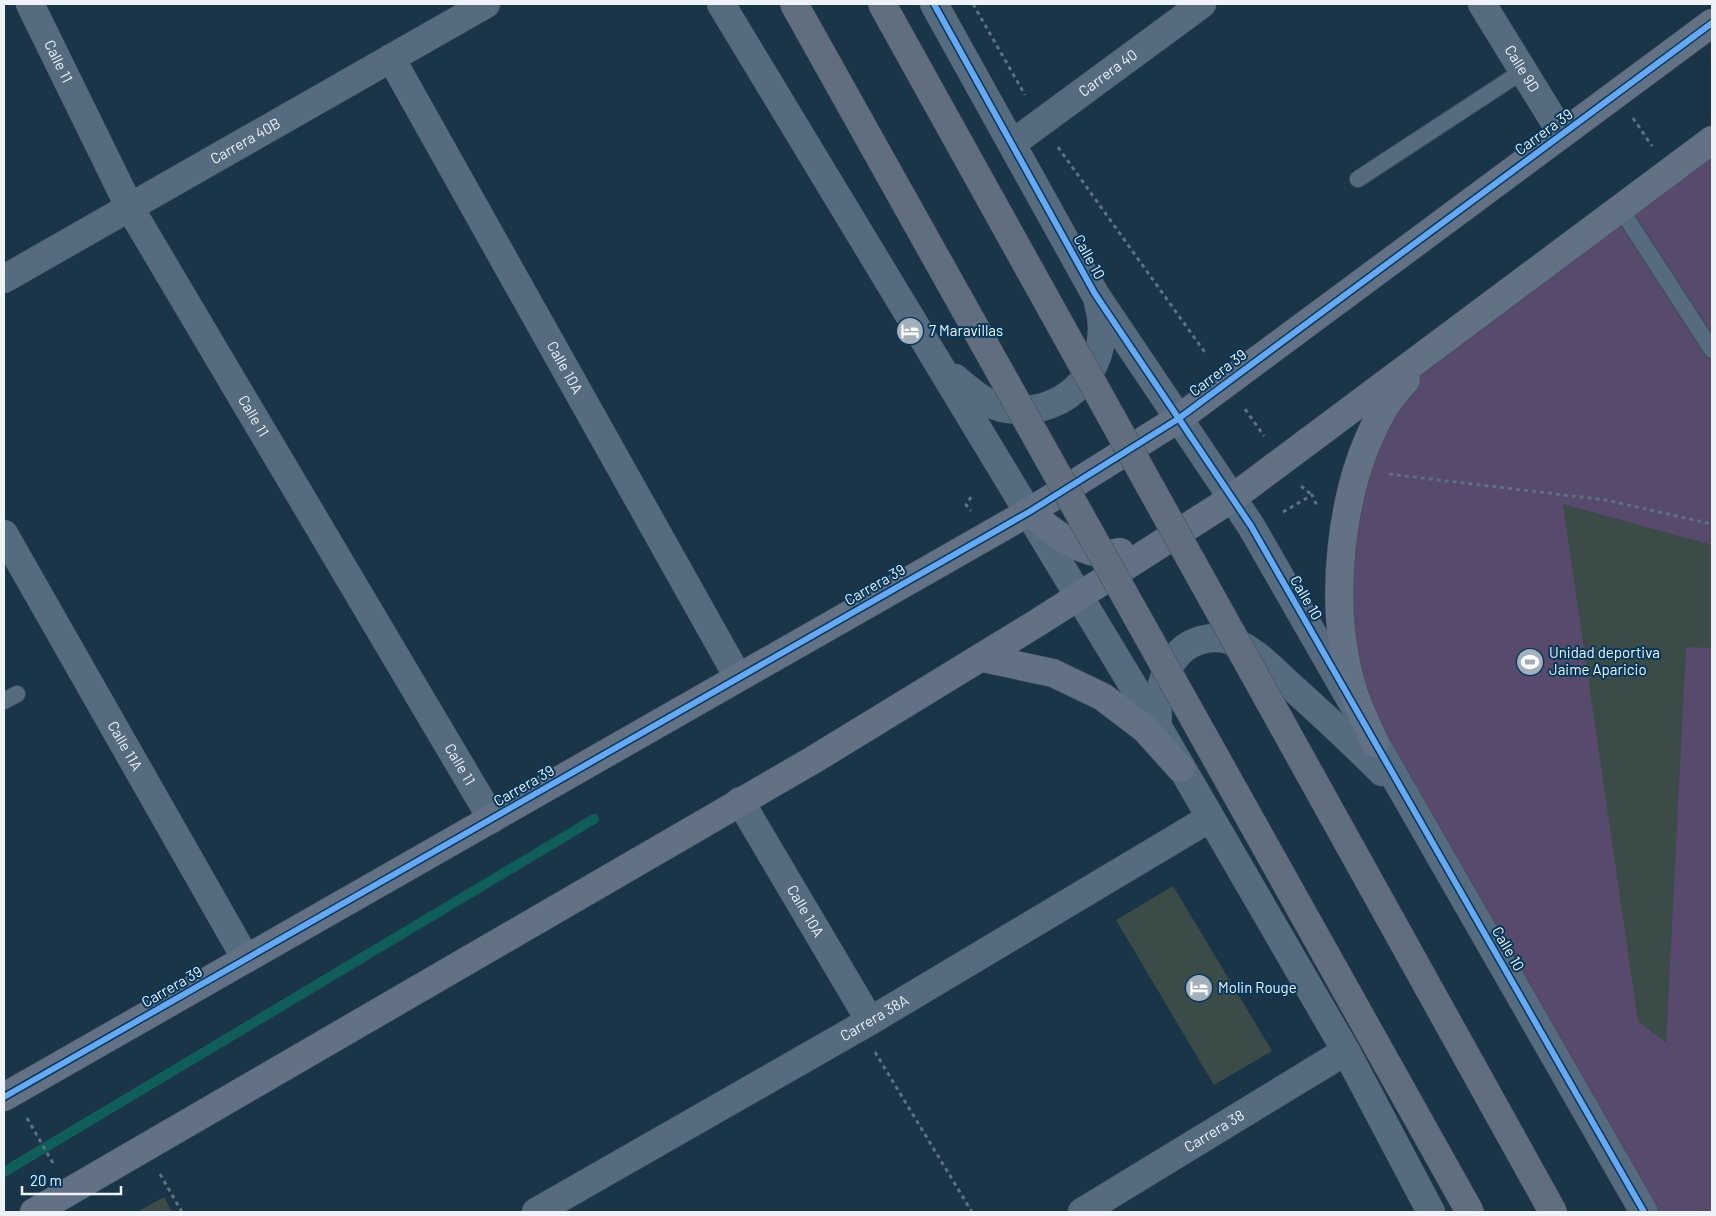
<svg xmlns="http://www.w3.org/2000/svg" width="1716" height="1216" font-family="Barlow,sans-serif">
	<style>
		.green { fill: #574a6d }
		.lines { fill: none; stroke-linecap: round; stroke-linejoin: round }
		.stream { stroke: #0f5e5a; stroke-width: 10 }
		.building { fill: #3b4b47 }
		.service-casing { stroke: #3d4c57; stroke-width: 18 }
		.minor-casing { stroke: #3d4c57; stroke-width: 29 }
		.tertiary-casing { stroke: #3d4c57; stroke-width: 29 }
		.secondary-casing { stroke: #3d4c57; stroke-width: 29 }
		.path { stroke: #5f7180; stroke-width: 3; stroke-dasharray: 4 4; stroke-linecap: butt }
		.service { stroke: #566b7e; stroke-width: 16 }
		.minor { stroke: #566b7e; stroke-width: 28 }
		.tertiary { stroke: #566b7e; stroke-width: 28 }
		.secondary { stroke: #627183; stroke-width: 28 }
		.primary-bridge-casing { stroke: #3d4c57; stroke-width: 29; stroke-linecap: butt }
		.primary-bridge { stroke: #616e7f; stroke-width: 28 }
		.cycleway-casing { stroke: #07375b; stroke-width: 9 }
		.cycleway { stroke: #66a8f1; stroke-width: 6 }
		.labels { text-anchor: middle; stroke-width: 4; stroke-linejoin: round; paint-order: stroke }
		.street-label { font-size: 15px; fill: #edf3f9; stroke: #07375b }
		.poi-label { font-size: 15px; fill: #edf3f9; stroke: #07375b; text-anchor: start }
	</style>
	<rect width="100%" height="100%" fill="#1a3448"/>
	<!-- green -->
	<path class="green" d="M1712 140V1212H1644L1375 743 1342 634 1360 462 1427 352Z"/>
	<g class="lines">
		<!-- stream -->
		<path class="stream" d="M4 1172 594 819"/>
	</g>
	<!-- building -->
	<g class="building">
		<path d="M1563 504 1712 545V648L1686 647 1666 1043 1638 1021Z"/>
		<path d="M1173 886 1272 1051 1214 1085 1116 920Z"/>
		<path d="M164 1197 172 1212H137Z"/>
	</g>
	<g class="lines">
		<!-- service casing -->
		<g class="service-casing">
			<g id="service">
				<path d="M1358 179 1523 71"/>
				<path d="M1620 208 1712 350"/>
				<path d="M4 701 17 694"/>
			</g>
		</g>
		<!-- minor casing -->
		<g class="minor-casing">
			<g id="minor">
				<path id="s1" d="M30 4 130 208 492 819"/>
				<path id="s2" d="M1482 4 1562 134"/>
				<path id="s3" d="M391 58 738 677"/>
				<path id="s4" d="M1013 143 1202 4"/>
				<path id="s5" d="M4 279 486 4"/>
				<path id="s6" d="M4 534 246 959"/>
				<path id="s7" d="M740 801 870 1021"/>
				<path id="s8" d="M536 1212 870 1021 1210 818"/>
				<path id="s9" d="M1082 1212 1346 1051"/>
			</g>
		</g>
		<!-- tertiary casing -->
		<g class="tertiary-casing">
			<g id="tertiary">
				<path d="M721 4 1158 727 1346 1051 1431 1212"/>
				<path d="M934 4 1095 294 1251 526 1644 1212"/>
				<path d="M955 378C969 390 987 406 1007 409 1070 418 1116 362 1098 302"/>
				<path d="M1158 727C1156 701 1161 671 1180 652 1192 640 1212 635 1229 640 1254 648 1274 671 1293 688 1323 715 1353 743 1382 772"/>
			</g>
		</g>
		<!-- secondary casing -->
		<g class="secondary-casing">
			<g id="secondary">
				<path d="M1029 512C1052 532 1088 561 1120 552"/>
				<path d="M983 658 1053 673 1103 697 1145 729 1180 768"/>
				<path d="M1375 743C1368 726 1358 708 1353 690 1327 606 1339 487 1383 410 1389 399 1398 389 1406 380"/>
				<path d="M4 1097 1029 512 1178 419 1712 23"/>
				<path d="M34 1212 813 760 1037 623 1231 499 1712 140"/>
			</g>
		</g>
		<!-- path -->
		<g class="path">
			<path d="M973 4 1025 95"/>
			<path d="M1633 118 1652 146"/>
			<path d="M1058 147 1206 354"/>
			<path d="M1245 409 1264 436"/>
			<path d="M1389 474 1606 500 1712 524"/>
			<path d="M1301 486 1312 495"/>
			<path d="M971 497 966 505 971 511"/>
			<path d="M1283 512 1312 495 1317 506"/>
			<path d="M875 1052 972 1212"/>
			<path d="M27 1118 54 1165"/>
			<path d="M160 1174 182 1212"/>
		</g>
		<!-- service -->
		<use href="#service" class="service"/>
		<!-- minor -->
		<use href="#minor" class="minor"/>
		<!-- tertiary -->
		<use href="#tertiary" class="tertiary"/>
		<!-- secondary -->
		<use href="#secondary" class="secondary"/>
		<!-- primary-bridge casing -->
		<g class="primary-bridge-casing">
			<g id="primary-bridge">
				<path d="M794 4 1470 1212"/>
				<path d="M882 4 1553 1212"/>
			</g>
		</g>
		<!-- primary-bridge -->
		<use href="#primary-bridge" class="primary-bridge"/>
		<!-- cycleway casing -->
		<g class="cycleway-casing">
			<g id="cycleway">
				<path d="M934 4 1095 294 1251 526 1644 1212"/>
				<path d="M4 1097 1029 512 1178 419 1712 23"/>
			</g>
		</g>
		<!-- cycleway -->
		<use href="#cycleway" class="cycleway"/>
	</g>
	<!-- icons -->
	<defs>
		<g id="hotel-disc" transform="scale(1.4375)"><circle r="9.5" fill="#a3b0bb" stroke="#07375b"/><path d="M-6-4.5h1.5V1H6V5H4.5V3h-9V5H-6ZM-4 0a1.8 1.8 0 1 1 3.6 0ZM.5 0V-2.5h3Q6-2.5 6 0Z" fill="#fff"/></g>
		<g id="stadium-disc" transform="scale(1.4375)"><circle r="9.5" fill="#a3b0bb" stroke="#07375b"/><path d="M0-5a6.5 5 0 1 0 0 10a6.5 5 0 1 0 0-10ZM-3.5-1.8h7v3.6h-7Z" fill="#fff"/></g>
	</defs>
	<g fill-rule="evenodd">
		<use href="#hotel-disc" x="910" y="331"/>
		<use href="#stadium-disc" x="1530" y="662"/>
		<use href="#hotel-disc" x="1199" y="988"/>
	</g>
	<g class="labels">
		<!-- street labels -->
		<g class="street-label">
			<text dy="5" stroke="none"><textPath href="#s1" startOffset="64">Calle 11</textPath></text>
			<text dy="5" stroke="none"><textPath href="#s2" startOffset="76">Calle 9D</textPath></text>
			<text dy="5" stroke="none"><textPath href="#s4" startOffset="118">Carrera 40</textPath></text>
			<text transform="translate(1544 132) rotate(-36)" y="5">Carrera 39</text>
			<text dy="5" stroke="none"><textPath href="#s5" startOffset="278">Carrera 40B</textPath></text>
			<text transform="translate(1089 257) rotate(61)" y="5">Calle 10</text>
			<text dy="5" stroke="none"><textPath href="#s3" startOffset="355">Calle 10A</textPath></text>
			<text transform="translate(1218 373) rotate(-37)" y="5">Carrera 39</text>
			<text dy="5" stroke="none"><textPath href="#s1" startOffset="469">Calle 11</textPath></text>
			<text transform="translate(875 585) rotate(-30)" y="5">Carrera 39</text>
			<text transform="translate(1306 598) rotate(60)" y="5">Calle 10</text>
			<text dy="5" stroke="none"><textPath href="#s6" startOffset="244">Calle 11A</textPath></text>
			<text dy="5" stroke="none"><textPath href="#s1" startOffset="874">Calle 11</textPath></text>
			<text transform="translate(524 786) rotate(-30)" y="5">Carrera 39</text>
			<text dy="5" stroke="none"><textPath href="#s7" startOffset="128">Calle 10A</textPath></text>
			<text transform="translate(1508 949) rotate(60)" y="5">Calle 10</text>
			<text transform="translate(172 987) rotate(-30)" y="5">Carrera 39</text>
			<text dy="5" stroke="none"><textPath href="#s8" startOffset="390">Carrera 38A</textPath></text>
			<text dy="5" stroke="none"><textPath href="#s9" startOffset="155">Carrera 38</textPath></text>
		</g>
		<!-- poi labels -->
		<g class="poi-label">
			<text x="929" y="336">7 Maravillas</text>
			<text x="1549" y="658">Unidad deportiva<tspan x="1549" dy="17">Jaime Aparicio</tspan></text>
			<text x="1218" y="993">Molin Rouge</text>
		</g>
	</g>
	<!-- border -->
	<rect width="1716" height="1216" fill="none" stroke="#edf3f9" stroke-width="10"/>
	<!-- scale -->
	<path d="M22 1186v8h99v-8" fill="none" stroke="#edf3f9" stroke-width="2.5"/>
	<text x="30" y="1186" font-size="15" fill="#edf3f9" stroke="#07375b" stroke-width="4" paint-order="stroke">20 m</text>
</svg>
